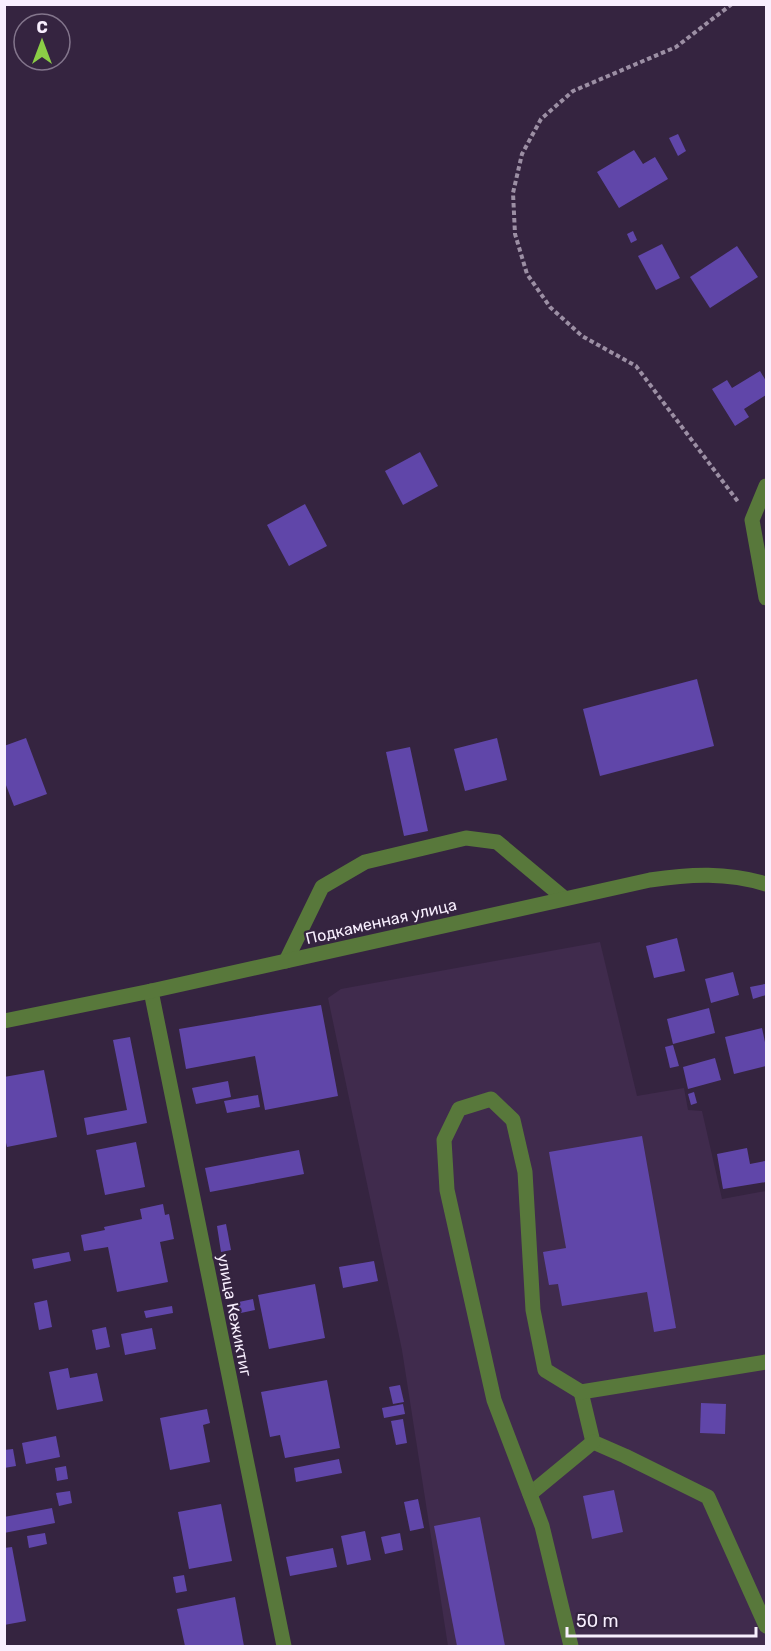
<svg xmlns="http://www.w3.org/2000/svg" width="771" height="1651" font-family="Rubik,sans-serif">
	<style>
		.built { fill: #402b4d }
		.building { fill: #6046a9 }
		.lines { fill: none; stroke-linecap: round; stroke-linejoin: round }
		.path { stroke: #9c8fa4; stroke-width: 4; stroke-dasharray: 4.5 3; stroke-linecap: butt }
		.minor { stroke: #58783b; stroke-width: 15 }
		.labels { text-anchor: middle; stroke-width: 4.5; stroke-linejoin: round; paint-order: stroke }
		.street-label { font-size: 16px; fill: #f8effe; stroke: #352440 }
	</style>
	<rect width="100%" height="100%" fill="#352440"/>
	<!-- built -->
	<path class="built" d="M600 942 637 1096 684 1088 688 1110 702 1111 722 1199 766 1191V1646H448L402 1350 328 998 341 989Z"/>
	<!-- building -->
	<g class="building">
		<path d="M678 134 686 151 678 156 669 138Z"/>
		<path d="M634 150 643 164 655 157 668 179 619 208 597 172Z"/>
		<path d="M633 231 637 240 631 243 627 234Z"/>
		<path d="M662 244 680 278 656 290 638 256Z"/>
		<path d="M737 246 758 277 710 308 690 277Z"/>
		<path d="M760 371 766 381V395L744 409 749 417 735 426 712 389 727 380 732 388Z"/>
		<path d="M420 452 438 486 403 505 385 471Z"/>
		<path d="M305 504 327 546 289 566 267 525Z"/>
		<path d="M697 679 714 746 600 776 583 709Z"/>
		<path d="M26 738 47 794 14 806 4 780V746Z"/>
		<path d="M497 738 507 780 465 791 454 749Z"/>
		<path d="M410 747 428 831 404 836 386 752Z"/>
		<path d="M677 938 685 971 654 978 646 946Z"/>
		<path d="M733 972 739 995 711 1003 705 979Z"/>
		<path d="M765 984 766 995 753 999 750 987Z"/>
		<path d="M321 1005 338 1096 265 1110 255 1056 186 1069 179 1029Z"/>
		<path d="M709 1008 715 1033 673 1044 667 1019Z"/>
		<path d="M762 1028 766 1047V1066L734 1074 725 1037Z"/>
		<path d="M130 1037 147 1123 87 1135 84 1118 127 1110 113 1040Z"/>
		<path d="M673 1045 679 1066 670 1068 665 1047Z"/>
		<path d="M715 1058 721 1080 688 1089 683 1067Z"/>
		<path d="M44 1070 57 1137 7 1147 4 1134V1077Z"/>
		<path d="M228 1081 231 1097 196 1104 192 1088Z"/>
		<path d="M694 1092 697 1103 691 1105 688 1094Z"/>
		<path d="M258 1095 260 1107 227 1113 224 1101Z"/>
		<path d="M642 1136 676 1328 654 1332 647 1292 562 1306 558 1284 549 1285 543 1252 566 1248 549 1152Z"/>
		<path d="M136 1142 145 1187 105 1195 96 1150Z"/>
		<path d="M747 1148 750 1164 765 1161 766 1182 723 1189 717 1154Z"/>
		<path d="M299 1150 304 1174 210 1192 205 1168Z"/>
		<path d="M163 1204 165 1215 169 1214 174 1239 160 1242 168 1282 117 1292 108 1247 84 1251 81 1235 105 1230 104 1227 142 1219 140 1209Z"/>
		<path d="M226 1224 231 1250 221 1252 217 1226Z"/>
		<path d="M69 1252 71 1261 34 1269 32 1259Z"/>
		<path d="M374 1261 378 1281 343 1288 339 1267Z"/>
		<path d="M315 1284 325 1338 269 1349 258 1295Z"/>
		<path d="M253 1299 255 1310 236 1314 234 1303Z"/>
		<path d="M47 1300 52 1327 39 1330 34 1303Z"/>
		<path d="M172 1306 173 1313 146 1318 144 1311Z"/>
		<path d="M106 1327 110 1347 96 1350 92 1330Z"/>
		<path d="M152 1328 156 1349 125 1355 121 1334Z"/>
		<path d="M68 1368 70 1378 97 1373 103 1401 57 1410 49 1372Z"/>
		<path d="M327 1380 340 1448 285 1458 280 1435 270 1437 261 1392Z"/>
		<path d="M400 1385 404 1402 393 1404 389 1387Z"/>
		<path d="M701 1403 726 1404 725 1434 700 1433Z"/>
		<path d="M403 1404 405 1414 384 1418 382 1408Z"/>
		<path d="M207 1409 210 1423 203 1425 210 1462 170 1470 160 1418Z"/>
		<path d="M403 1419 407 1443 396 1445 391 1421Z"/>
		<path d="M56 1436 60 1457 26 1464 22 1443Z"/>
		<path d="M13 1449 16 1466 4 1468V1450Z"/>
		<path d="M339 1459 342 1473 296 1482 294 1468Z"/>
		<path d="M66 1466 68 1479 57 1481 55 1468Z"/>
		<path d="M614 1490 623 1532 592 1539 583 1496Z"/>
		<path d="M70 1491 72 1503 59 1506 56 1493Z"/>
		<path d="M418 1499 424 1528 410 1531 404 1502Z"/>
		<path d="M221 1504 232 1561 189 1569 178 1512Z"/>
		<path d="M52 1508 55 1523 4 1533V1517Z"/>
		<path d="M480 1517 505 1646H457L434 1526Z"/>
		<path d="M365 1531 371 1560 347 1565 341 1536Z"/>
		<path d="M45 1533 47 1544 29 1548 27 1536Z"/>
		<path d="M400 1533 403 1550 385 1554 381 1537Z"/>
		<path d="M12 1547 26 1621 4 1625V1548Z"/>
		<path d="M333 1548 337 1567 290 1576 286 1557Z"/>
		<path d="M184 1575 187 1591 176 1593 173 1577Z"/>
		<path d="M235 1597 244 1646H185L177 1609Z"/>
	</g>
	<g class="lines">
		<!-- path -->
		<path class="path" d="M732 4 676 47 573 91 541 119 522 154 513 193 515 234 527 274 550 307 582 336 636 366 739 503"/>
		<!-- minor -->
		<g class="minor">
			<path d="M766 486 752 520 766 598"/>
			<path d="M286 961 322 887 365 862 466 838 497 842 564 898"/>
			<path d="M151 991 284 1646"/>
			<path d="M4 1021 151 991 650 880C690 874 727 872 766 884"/>
			<path d="M581 1392 593 1442 625 1456 708 1497 766 1626"/>
			<path d="M530 1494 593 1442"/>
			<path d="M571 1646 542 1526 494 1400 447 1190 444 1140 459 1109 491 1099 513 1120 525 1172 533 1310 545 1370 581 1392 766 1362"/>
		</g>
	</g>
	<g class="labels">
		<!-- street labels -->
		<g class="street-label">
			<text transform="translate(381 921) rotate(-13)" y="6">Подкаменная улица</text>
			<text transform="translate(235 1315) rotate(79)" y="6">улица Кежиктиг</text>
		</g>
	</g>
	<!-- border -->
	<rect width="771" height="1651" fill="none" stroke="#f8effe" stroke-width="12"/>
	<!-- north arrow -->
	<g transform="translate(42 42)"><circle r="28" fill="#352440" stroke="#83758c" stroke-width="1.5"/>
	<path d="M0-4.5L10 22L0 15L-10 22Z" fill="#8bce46"/>
	<text y="-9" font-size="16" font-weight="bold" text-anchor="middle" fill="#f8effe">С</text>
	</g>
	<!-- scale -->
	<path d="M567 1627v9h189v-9" fill="none" stroke="#f8effe" stroke-width="3"/>
	<text x="576" y="1627" font-size="18" fill="#f8effe" stroke="#352440" stroke-width="4.5" paint-order="stroke">50 m</text>
</svg>
